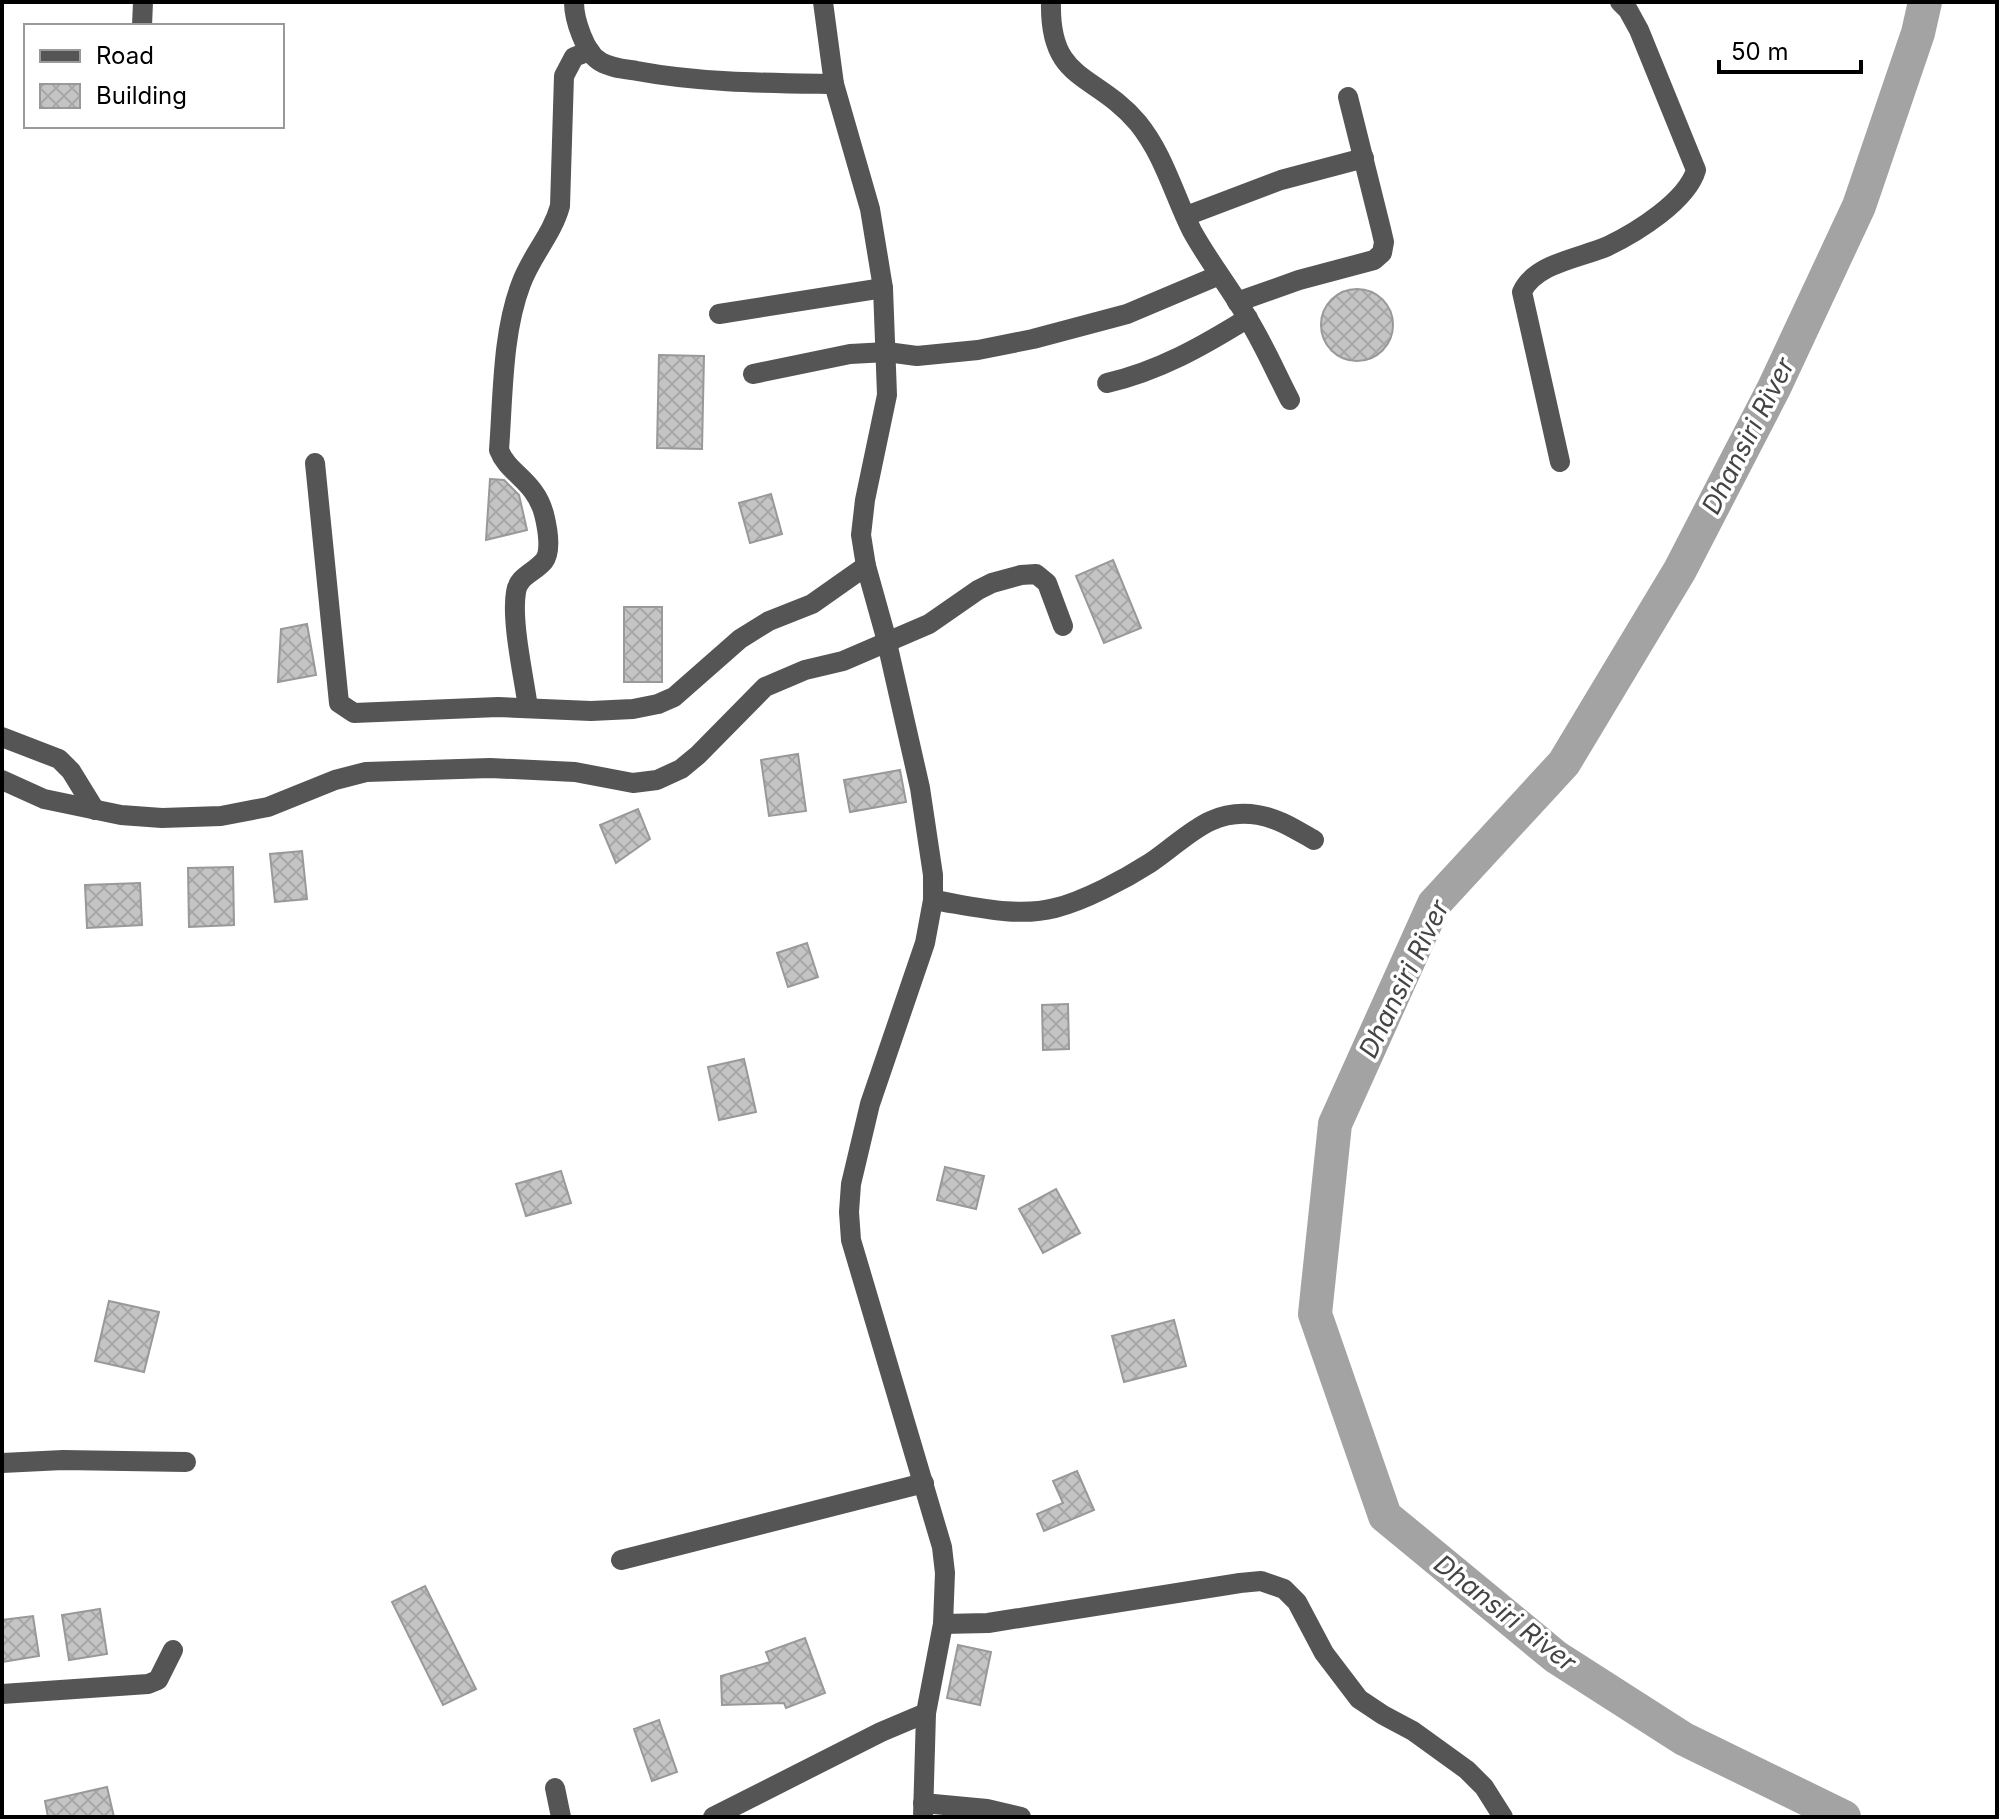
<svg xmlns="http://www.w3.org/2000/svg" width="1999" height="1819" font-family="Inter,sans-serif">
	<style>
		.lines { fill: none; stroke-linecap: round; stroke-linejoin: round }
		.river { stroke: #a3a3a3; stroke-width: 34 }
		.building { fill: url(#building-cross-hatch); stroke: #999; stroke-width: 2 }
		.minor { stroke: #555; stroke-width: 20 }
		.labels { text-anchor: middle; stroke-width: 7; stroke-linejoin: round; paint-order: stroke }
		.water-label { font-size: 26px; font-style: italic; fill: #444; stroke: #fff }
	</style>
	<defs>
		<pattern id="building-cross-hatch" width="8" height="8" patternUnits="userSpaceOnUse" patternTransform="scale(2)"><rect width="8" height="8" fill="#c4c4c4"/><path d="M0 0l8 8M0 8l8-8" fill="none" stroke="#a7a7a7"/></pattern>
	</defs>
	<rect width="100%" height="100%" fill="#fff"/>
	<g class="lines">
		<!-- river -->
		<path class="river" d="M1844 1817 1684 1739 1556 1657 1385 1516 1315 1314 1335 1124 1434 904 1564 763 1680 570 1774 388 1859 206 1918 33 1925 2"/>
	</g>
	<!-- building -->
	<g class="building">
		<circle cx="1357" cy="325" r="36"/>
		<path d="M659 355 704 356 702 449 657 448Z"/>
		<path d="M490 479 504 480 519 495 527 530 486 540Z"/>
		<path d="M771 494 782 534 750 543 739 503Z"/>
		<path d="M1113 560 1141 628 1104 643 1076 576Z"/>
		<rect x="624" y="607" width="38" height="75"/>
		<path d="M307 624 316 675 278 682 281 629Z"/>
		<path d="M798 754 806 811 769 816 761 760Z"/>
		<path d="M900 770 906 802 850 812 844 780Z"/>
		<path d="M638 809 650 839 616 863 600 825Z"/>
		<path d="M302 851 307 899 275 902 270 854Z"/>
		<path d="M233 867 234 925 189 927 188 868Z"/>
		<path d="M140 883 142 925 87 928 85 885Z"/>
		<path d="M807 943 818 977 788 987 777 953Z"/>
		<path d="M1068 1004 1069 1049 1043 1050 1042 1005Z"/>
		<path d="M744 1059 756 1112 719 1120 708 1067Z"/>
		<path d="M945 1167 984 1176 976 1209 937 1200Z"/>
		<path d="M561 1171 571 1203 526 1216 516 1184Z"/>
		<path d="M1056 1189 1080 1233 1043 1253 1019 1209Z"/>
		<path d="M109 1301 159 1312 144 1372 95 1361Z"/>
		<path d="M1174 1320 1186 1366 1124 1382 1112 1336Z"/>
		<path d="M1077 1471 1094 1510 1044 1531 1037 1514 1063 1503 1053 1481Z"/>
		<path d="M425 1586 476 1689 443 1705 392 1602Z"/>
		<path d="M100 1609 107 1654 69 1660 62 1615Z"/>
		<path d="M33 1616 39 1656 2 1662V1620Z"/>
		<path d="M805 1638 825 1693 786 1708 784 1703 722 1705 721 1676 770 1662 766 1652Z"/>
		<path d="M958 1645 991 1652 980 1705 947 1698Z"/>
		<path d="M659 1720 677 1772 652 1781 634 1729Z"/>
		<path d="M107 1787 114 1817H48L45 1801Z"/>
	</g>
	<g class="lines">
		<!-- minor -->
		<g class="minor">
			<path d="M574 2C574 19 585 54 601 62 611 68 625 69 637 71 701 83 768 83 834 84"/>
			<path d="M823 2 834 84 870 209 883 288 887 395 865 500 861 535 866 566 885 634 920 788 933 875V900L925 943 870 1104 851 1184 849 1212 851 1240 942 1547 945 1573 943 1624 926 1713 923 1817"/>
			<path d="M1051 2C1049 83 1095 72 1138 123 1164 155 1174 195 1192 231 1209 262 1231 289 1248 319 1264 345 1276 373 1290 400"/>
			<path d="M142 26 143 2"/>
			<path d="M1186 216 1281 180 1364 158"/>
			<path d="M1237 302 1299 280 1374 260 1382 253 1384 242 1381 229 1348 97"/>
			<path d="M719 314 883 288"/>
			<path d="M753 374 850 354 887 352 917 356 978 350 1033 339 1127 314 1217 276"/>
			<path d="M1107 383C1159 371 1203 346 1248 318"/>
			<path d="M1560 462 1522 292C1535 263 1581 258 1608 246 1637 232 1687 201 1696 170L1639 30 1628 10 1620 2"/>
			<path d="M315 463 339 703 354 713 498 707 591 711 633 709 658 704 674 697 740 639 769 621 812 604 866 566"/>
			<path d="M528 708C524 677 511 622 516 592 518 576 534 573 544 561 552 551 547 526 544 514 535 480 508 474 499 450 503 398 502 333 521 284 531 256 552 235 560 206L564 76 574 57 590 51"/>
			<path d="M2 737 59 759 71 771 95 810"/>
			<path d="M2 780 44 799 121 815 162 818 221 816 268 807 335 780 366 772 490 768 575 772 633 783 657 780 681 769 698 755 765 687 805 670 843 661 929 624 978 590 992 583 1021 575 1036 574 1047 583 1063 626"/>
			<path d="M933 900C972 906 1016 918 1055 908 1084 901 1125 879 1150 863 1186 839 1209 807 1258 815 1278 818 1296 830 1314 840"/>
			<path d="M2 1463 63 1460 186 1462"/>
			<path d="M621 1560 924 1483"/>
			<path d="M943 1624 988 1623 1240 1583 1261 1581 1284 1589 1297 1602 1324 1653 1359 1699 1383 1715 1413 1731 1467 1770 1484 1787 1503 1817"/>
			<path d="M2 1694 148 1684 158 1680 173 1650"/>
			<path d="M555 1788 561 1817"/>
			<path d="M923 1803 987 1809 1021 1817"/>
			<path d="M713 1817 881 1732 926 1713"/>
		</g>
	</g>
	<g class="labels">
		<!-- water labels -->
		<g class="water-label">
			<text transform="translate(1748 436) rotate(-63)" y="9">Dhansiri River</text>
			<text transform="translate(1404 979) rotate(-64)" y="9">Dhansiri River</text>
			<text transform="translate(1505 1613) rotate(38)" y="9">Dhansiri River</text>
		</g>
	</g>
	<!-- border -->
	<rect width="1999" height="1819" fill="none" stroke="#000000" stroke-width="8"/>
	<!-- legend -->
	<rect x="24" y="24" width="260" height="104" fill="#ffffff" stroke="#999999" stroke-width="2"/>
	<rect x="40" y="50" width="40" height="12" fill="#555555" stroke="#999999" stroke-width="2"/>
	<text x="96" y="64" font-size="24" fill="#000000">Road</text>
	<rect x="40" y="84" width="40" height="24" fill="url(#building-cross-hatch)" stroke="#999999" stroke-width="2"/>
	<text x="96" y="104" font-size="24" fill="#000000">Building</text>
	<!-- scale -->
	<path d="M1719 60v12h142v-12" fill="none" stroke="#000000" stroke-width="4"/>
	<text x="1731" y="60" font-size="24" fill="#000000" stroke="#ffffff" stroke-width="6" paint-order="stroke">50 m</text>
</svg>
